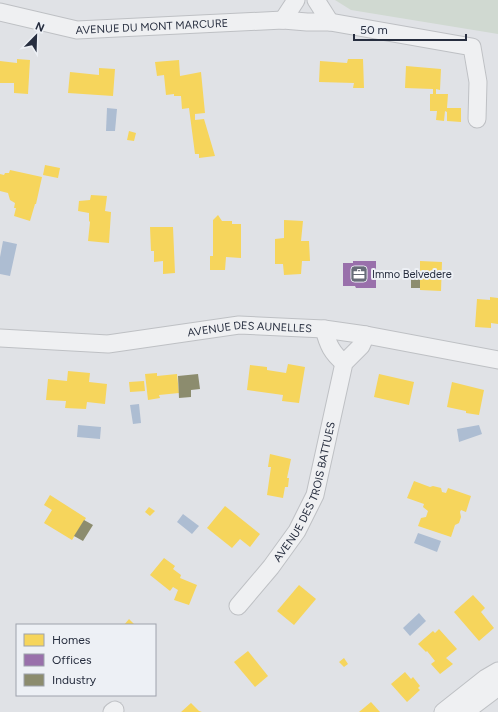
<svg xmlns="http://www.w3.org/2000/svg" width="498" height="712" font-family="Figtree,sans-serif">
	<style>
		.green { fill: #d0d9d1 }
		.water { fill: #adbdd2 }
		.homes { fill: #f6d55c }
		.offices { fill: #9970ab }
		.industry { fill: #8c8c6e }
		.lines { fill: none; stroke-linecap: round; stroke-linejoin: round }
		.minor-casing { stroke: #bec0c4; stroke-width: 19 }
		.minor { stroke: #eff0f2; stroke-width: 17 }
		.labels { text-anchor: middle; stroke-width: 4; stroke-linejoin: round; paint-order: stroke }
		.street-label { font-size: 11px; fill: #272e3f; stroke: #edf0f5 }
		.poi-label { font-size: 11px; fill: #272e3f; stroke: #edf0f5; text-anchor: start }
	</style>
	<rect width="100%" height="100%" fill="#e0e2e6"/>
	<!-- green -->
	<path class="green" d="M335 0H498V34L351 10Z"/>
	<!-- water -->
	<g class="water">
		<path d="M107 108 117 109 115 131H106Z"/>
		<path d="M3 241 17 244 10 276 0 274V257Z"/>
		<path d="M139 404 141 423 133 424 130 405Z"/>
		<path d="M78 425 101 427 100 439 77 437Z"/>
		<path d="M479 425 482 434 459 442 457 429Z"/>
		<path d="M183 514 199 526 192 534 177 522Z"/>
		<path d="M418 533 441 541 437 552 414 543Z"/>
		<path d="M419 613 426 621 410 636 403 628Z"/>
	</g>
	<!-- homes -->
	<g class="homes">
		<path d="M17 59 30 60 28 94 14 93V83H0V61L17 63Z"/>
		<path d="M348 59H363L364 88H353L354 83 319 82 320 61 347 63Z"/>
		<path d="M179 60 180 76 201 72 205 113 195 114V120L204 119 215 156 199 158V154H195L189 108 182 109 181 96H174V94L166 95 164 75 157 76 155 62Z"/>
		<path d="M406 66 441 69 440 90 436 89V94H448L447 108H461V122L447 121V112L445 111 444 121 436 120 437 111H430V94H433V89L405 88Z"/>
		<path d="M99 68 115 69 113 96 68 93 70 72 99 75Z"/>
		<path d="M129 131 136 133 134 141 127 140Z"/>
		<path d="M45 165 60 168 58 178 43 175Z"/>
		<path d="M10 170 42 177 36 204H35L30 221 14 216 16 208H14L15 203 10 200 8 193 0 191V174L4 175 5 173H9Z"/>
		<path d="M91 195 107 196 105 211 111 212 109 243 88 241 90 222 89 221V213L78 211 79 201 90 200Z"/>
		<path d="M218 215 222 221H232V224H241V258L226 257 225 270H210V256H213V220Z"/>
		<path d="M284 220 303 221 301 241H309L310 261H302L301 274 284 275 283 264H275V239L284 238Z"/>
		<path d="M150 227H173L175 273 163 274V261L154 262V251H151Z"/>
		<path d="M420 261 442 262 441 291 420 290Z"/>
		<path d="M490 297 498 298V324L491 323V328L475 327 477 299 490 300Z"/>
		<path d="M288 364 305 367 299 403 282 401 283 395 247 390 250 365 267 367V370L286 373Z"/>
		<path d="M68 371 90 373 89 382 107 384 105 404 87 402 86 409 65 408 66 401 46 400 48 379 67 381Z"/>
		<path d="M157 373V376L177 374 179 393 159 395 160 398 148 400 145 374Z"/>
		<path d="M379 374 414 382 409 405 374 397Z"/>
		<path d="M144 381 145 391 130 392 129 382Z"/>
		<path d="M452 382 484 390 479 415 466 413V411L447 407Z"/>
		<path d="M270 454 291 459 287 478H289L288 487H285L283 498 267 495 271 467H268Z"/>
		<path d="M414 481 430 487 433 486 441 488 442 492 446 493 448 488 471 496 466 512 461 510 460 512 461 517 459 523 455 525 451 537 418 526 421 518 426 517 428 511 423 507 424 504 407 498Z"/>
		<path d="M50 495 86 518 72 540 44 523 52 510 44 505Z"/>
		<path d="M225 506 260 534 250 547 240 539 232 548 207 528Z"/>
		<path d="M149 507 155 511 150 516 145 512Z"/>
		<path d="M164 558 175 566 173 569 181 575 180 578 197 585 189 605 174 600 178 590 173 587 170 591 150 575Z"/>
		<path d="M299 585 316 599 294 625 277 611Z"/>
		<path d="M473 595 485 608 481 612 494 628 479 641 454 612Z"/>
		<path d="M129 619 135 625H124Z"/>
		<path d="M439 629 457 649 446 658 453 664 440 674 431 664 435 661 427 651 426 652 418 644 433 631 435 633Z"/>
		<path d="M248 651 268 676 255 687 234 662Z"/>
		<path d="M344 658 348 664 344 667 339 662Z"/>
		<path d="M405 672 411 679 413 677 420 686 418 688 420 690 407 702 391 684Z"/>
		<path d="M371 702 380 712H359Z"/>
		<path d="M191 703 199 711 202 712H181Z"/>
	</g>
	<!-- offices -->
	<path class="offices" d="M353 261H376V288H356L355 286H343V263H353Z"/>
	<!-- industry -->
	<g class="industry">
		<path d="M411 270 420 271V288H411Z"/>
		<path d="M198 374 200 389 191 390V397L179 398 178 376Z"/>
		<path d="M84 520 93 525 83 541 74 536Z"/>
	</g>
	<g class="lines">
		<!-- minor casing -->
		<g class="minor-casing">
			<g id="minor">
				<path id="s1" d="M0 12 77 30 283 20 307 22H330L316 0"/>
				<path d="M283 20 296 0"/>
				<path d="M330 22 472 47 478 82 477 119"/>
				<path d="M324 329C328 345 332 353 344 363"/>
				<path id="s2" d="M0 338 108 344 239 325 324 329 366 335 498 360"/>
				<path id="s3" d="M238 606 271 567 297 531 315 495 344 363 361 346 366 335"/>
				<path d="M112 712 115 710"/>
				<path d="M443 712 486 678 498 671"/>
				<path d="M465 712 498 687"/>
			</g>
		</g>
		<!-- minor -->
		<use href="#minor" class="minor"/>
	</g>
	<!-- icons -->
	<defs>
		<g id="office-square" transform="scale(0.9)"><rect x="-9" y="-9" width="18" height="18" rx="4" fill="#686d79" stroke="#edf0f5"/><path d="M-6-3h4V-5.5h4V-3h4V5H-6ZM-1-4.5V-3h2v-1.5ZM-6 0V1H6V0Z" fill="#fff"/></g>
	</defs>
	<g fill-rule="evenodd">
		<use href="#office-square" x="359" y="274"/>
	</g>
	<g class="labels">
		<!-- street labels -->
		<g class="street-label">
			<text dy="4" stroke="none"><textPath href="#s1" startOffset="154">AVENUE DU MONT MARCURE</textPath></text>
			<text dy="4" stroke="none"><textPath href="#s2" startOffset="251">AVENUE DES AUNELLES</textPath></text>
			<text dy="4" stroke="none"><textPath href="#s3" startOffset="135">AVENUE DES TROIS BATTUES</textPath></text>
		</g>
		<!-- poi labels -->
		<g class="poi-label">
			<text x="372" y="278">Immo Belvedere</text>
		</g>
	</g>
	<!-- legend -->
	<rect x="16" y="624" width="140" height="72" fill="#edf0f5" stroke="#9ea2ac"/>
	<rect x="24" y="634" width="20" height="12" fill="#f6d55c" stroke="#9ea2ac"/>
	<text x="52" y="644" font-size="12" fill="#272e3f">Homes</text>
	<rect x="24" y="654" width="20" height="12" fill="#9970ab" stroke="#9ea2ac"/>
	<text x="52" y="664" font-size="12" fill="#272e3f">Offices</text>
	<rect x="24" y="674" width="20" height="12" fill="#8c8c6e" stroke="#9ea2ac"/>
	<text x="52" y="684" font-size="12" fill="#272e3f">Industry</text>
	<!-- north arrow -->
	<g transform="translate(36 36) rotate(23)" stroke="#edf0f5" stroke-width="3" paint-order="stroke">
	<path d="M0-3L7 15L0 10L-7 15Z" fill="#272e3f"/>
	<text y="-6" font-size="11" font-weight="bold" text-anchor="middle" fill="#272e3f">N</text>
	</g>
	<!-- scale -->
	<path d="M354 34v6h112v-6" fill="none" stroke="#272e3f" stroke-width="2"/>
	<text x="360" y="34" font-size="12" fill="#272e3f" stroke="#edf0f5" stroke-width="3" paint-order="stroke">50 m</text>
</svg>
